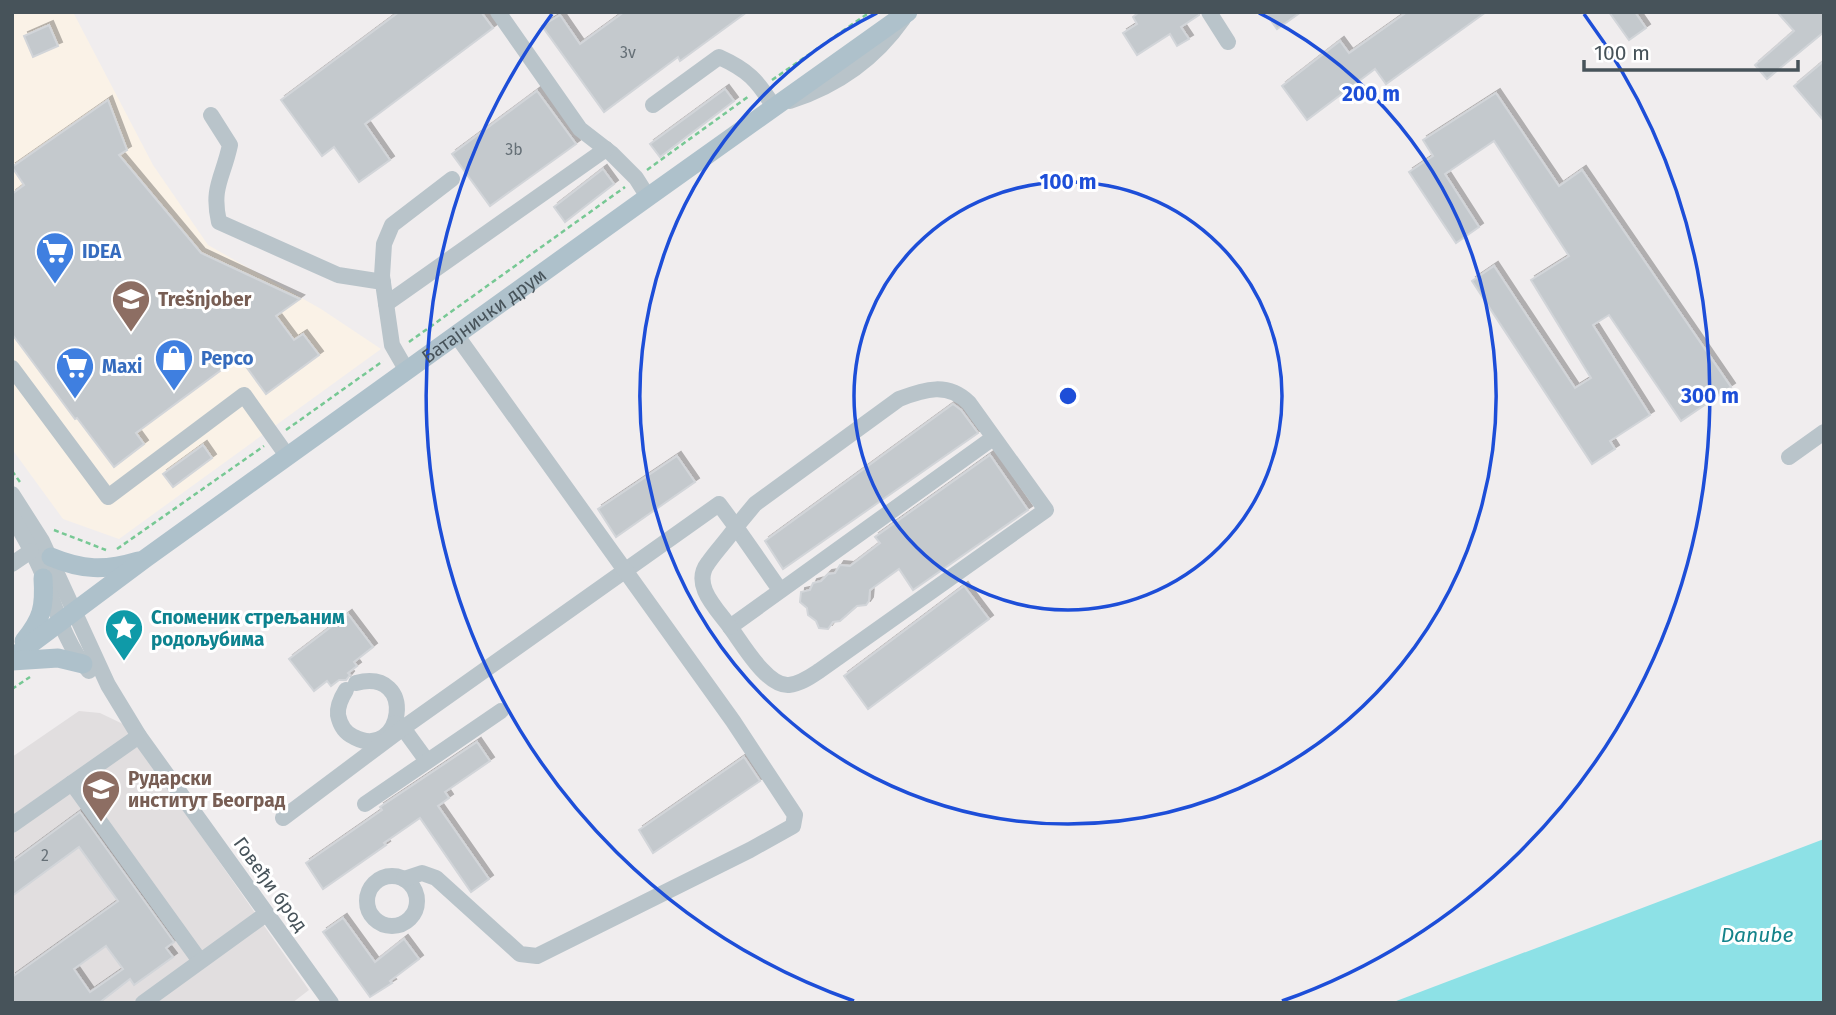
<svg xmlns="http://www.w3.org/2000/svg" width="1836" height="1015" font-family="'Fira Sans',sans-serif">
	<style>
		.commercial { fill: #faf2e7 }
		.education { fill: #e1dedf }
		.water { fill: #8de1e6 }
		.building { fill: #c4c9cd; stroke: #d2d5d9; stroke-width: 2; fill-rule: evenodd; filter: url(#shadow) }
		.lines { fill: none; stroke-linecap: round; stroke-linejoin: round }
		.path { stroke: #77c894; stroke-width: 2.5; stroke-dasharray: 5 3.5; stroke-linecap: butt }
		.minor { stroke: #b9c4ca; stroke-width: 16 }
		.major { stroke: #aec1cb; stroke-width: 19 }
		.ring { fill: none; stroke: #1d4ed8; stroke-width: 3.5 }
		.labels { text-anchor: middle; stroke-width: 6; stroke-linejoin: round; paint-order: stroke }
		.number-label { font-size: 16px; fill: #667077 }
		.shop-label { font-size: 19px; font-weight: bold; fill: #366cbe; stroke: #fff; text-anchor: start }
		.education-label { font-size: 19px; font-weight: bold; fill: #785e54; stroke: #fff; text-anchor: start }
		.street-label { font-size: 19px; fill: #47535a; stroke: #fff }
		.culture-label { font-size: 19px; font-weight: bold; fill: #0d838f; stroke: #fff; text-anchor: start }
		.water-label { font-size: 21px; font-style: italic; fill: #14838a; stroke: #fff }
		.centre { fill: #1d4ed8; stroke: #fff; stroke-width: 3.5 }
		.ring-label { font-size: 21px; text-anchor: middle; font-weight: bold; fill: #1d4ed8; stroke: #fff; stroke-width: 6; stroke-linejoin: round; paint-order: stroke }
	</style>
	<defs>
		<filter id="shadow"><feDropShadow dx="4" dy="-4" stdDeviation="0" flood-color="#0004"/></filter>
	</defs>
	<rect width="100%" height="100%" fill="#f0edee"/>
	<!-- commercial -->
	<path class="commercial" d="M12 12H73L153 165 208 245 321 309 381 349 119 539 63 519 12 449Z"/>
	<!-- education -->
	<path class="education" d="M79 711 100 713 123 724 309 990 292 1003H12V757Z"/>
	<!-- water -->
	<path class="water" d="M1824 839V1003H1391Z"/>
	<!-- building -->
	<g class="building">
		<path d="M399 12H481L493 28 365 124 390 160 359 182 334 147 322 156 281 100Z"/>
		<path d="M624 12H747L680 61 678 57 604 112 542 26 560 15 580 44Z"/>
		<path d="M1139 12H1199V15L1181 27 1189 39 1177 46 1170 34 1137 55 1123 33 1137 24 1133 17Z"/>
		<path d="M1265 12H1301L1277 29Z"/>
		<path d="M1407 12H1486L1386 84 1375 69 1307 120 1282 86 1340 41 1349 53Z"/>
		<path d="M1609 12H1635L1646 28 1629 40Z"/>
		<path d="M1777 12H1824V32L1767 79 1755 65 1794 31Z"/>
		<path d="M49 25 58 46 33 57 24 36Z"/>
		<path d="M1824 61V121L1794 86Z"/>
		<path d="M725 89 734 101 660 157 650 144Z"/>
		<path d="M537 91 576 144 490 206 452 154Z"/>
		<path d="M1496 93 1559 186 1582 170 1731 387 1681 421 1609 315 1593 325 1650 415 1610 441 1615 449 1592 464 1472 281 1494 266 1575 388 1591 378 1531 280 1569 256 1494 141 1445 174 1479 227 1456 243 1409 172 1433 156 1423 140Z"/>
		<path d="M108 100 127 150 119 155 201 253 300 299 276 316 294 340 303 334 319 355 266 394 239 357 136 433 144 444 114 467 77 418 75 419 12 334V194L24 185 12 167Z"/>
		<path d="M603 169 614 184 565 222 554 207Z"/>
		<path d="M953 404 961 410 978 433 783 569 765 541Z"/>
		<path d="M203 445 212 458 173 487 163 474Z"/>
		<path d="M990 455 1028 510 913 590 899 569 870 590 869 601 866 605 857 606 840 621 833 622 828 629 819 628 816 621 808 615 807 608 800 602 801 592 810 590 813 583 821 581 828 574 835 573 840 565 850 566 880 543 875 537Z"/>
		<path d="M677 456 695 482 616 537 598 509Z"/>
		<path d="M964 586 989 619 868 709 844 676Z"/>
		<path d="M348 614 373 647 354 662 357 666 348 673 350 675 346 680H339L331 686 327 681 314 691 289 659Z"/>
		<path d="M477 742 490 761 445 792 449 798 438 806 489 879 471 892 420 818 384 843 386 845 323 889 306 863 382 810 380 807Z"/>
		<path d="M744 757 760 781 653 853 639 830Z"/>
		<path d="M80 812 174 942 166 948 173 957 134 985 130 979 99 1003H12V977L118 901 79 847 12 896V862ZM106 946 123 969 90 992 74 969Z"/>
		<path d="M343 918 375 962 404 939 419 959 390 981 392 983 370 997 323 932Z"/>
	</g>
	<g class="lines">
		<!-- path -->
		<g class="path">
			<path d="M772 80 870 12"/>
			<path d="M647 170 749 96"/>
			<path d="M409 342 625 187"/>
			<path d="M286 430 383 361"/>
			<path d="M12 471 20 482"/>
			<path d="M54 530 106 550"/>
			<path d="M117 549 264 446"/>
			<path d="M12 689 30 677"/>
		</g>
		<!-- minor -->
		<g class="minor">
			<path d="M498 12 580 129 611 153 636 178 648 197"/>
			<path d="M1209 12 1228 42"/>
			<path d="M790 101C837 86 875 59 903 19"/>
			<path d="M653 105 719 57C748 70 757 80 774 107"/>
			<path d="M211 115 230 145C223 178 211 187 219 222L338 275 383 282"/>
			<path d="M386 304 606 149"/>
			<path d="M12 368 108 497 244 395 288 457"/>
			<path d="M407 371 392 345 382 276 384 244 392 225 452 179"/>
			<path d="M1789 457 1824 432"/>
			<path d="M12 494 42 541 108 685 139 736 331 1003"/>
			<path d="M12 515C21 533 32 550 40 568 54 601 64 644 89 671"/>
			<path d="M12 564 31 551"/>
			<path d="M780 590 736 527 755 504 899 399C925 389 948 382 969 403L1046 510 819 671C810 677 800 684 789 685 767 687 742 643 730 627L993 438"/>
			<path d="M346 690C341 698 337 706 338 715 340 725 345 733 354 737 403 762 418 667 356 683"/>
			<path d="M395 723 403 728 427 761"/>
			<path d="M72 783 200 961"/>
			<path d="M365 804 501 711"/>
			<path d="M283 818 403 728 719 504 736 527C727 540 717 550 708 563 691 585 717 609 730 627"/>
			<path d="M12 825 139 736"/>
			<circle cx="392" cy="901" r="25"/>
			<path d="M404 879 422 873 436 878 520 954 537 956 750 850 793 826 795 815 733 721 457 336"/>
			<path d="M143 1003 266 914"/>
		</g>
		<!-- major -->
		<g class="major">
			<path d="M51 557C82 570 105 571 138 561"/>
			<path d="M24 641C42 619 45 607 43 578"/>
			<path id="s1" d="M12 658 146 558 648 197 908 12"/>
			<path d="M12 661 58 658 83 664"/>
		</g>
	</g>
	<!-- distance rings -->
	<g class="ring">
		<circle cx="1068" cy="396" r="214"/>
		<path d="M1259 13A428 428 0 1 1 877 13"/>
		<path d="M854 1001A642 642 0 0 1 552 14M1584 14A642 642 0 0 1 1282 1001"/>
	</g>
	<!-- icons -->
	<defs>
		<g id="supermarket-pin" transform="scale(2.0125)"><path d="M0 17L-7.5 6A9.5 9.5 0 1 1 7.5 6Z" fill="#3f7fe0" stroke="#fff"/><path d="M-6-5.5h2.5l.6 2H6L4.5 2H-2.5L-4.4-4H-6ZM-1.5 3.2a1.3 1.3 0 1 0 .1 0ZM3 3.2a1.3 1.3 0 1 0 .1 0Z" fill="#fff"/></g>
		<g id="school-pin" transform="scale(2.0125)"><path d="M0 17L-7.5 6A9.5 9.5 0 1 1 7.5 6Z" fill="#8d6e63" stroke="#fff"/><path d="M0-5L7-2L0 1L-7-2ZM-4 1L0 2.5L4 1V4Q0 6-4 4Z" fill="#fff"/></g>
		<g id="shop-pin" transform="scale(2.0125)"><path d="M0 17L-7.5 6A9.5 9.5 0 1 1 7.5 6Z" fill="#3f7fe0" stroke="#fff"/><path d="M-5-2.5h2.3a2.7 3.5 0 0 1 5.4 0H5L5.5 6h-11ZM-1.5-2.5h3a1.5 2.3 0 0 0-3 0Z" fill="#fff"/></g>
		<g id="sight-pin" transform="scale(2.0125)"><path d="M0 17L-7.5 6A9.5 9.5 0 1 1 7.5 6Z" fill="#0f9aa8" stroke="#fff"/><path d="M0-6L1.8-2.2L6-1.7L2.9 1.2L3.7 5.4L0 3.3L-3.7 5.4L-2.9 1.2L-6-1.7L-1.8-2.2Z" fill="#fff"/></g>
		<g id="university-pin" transform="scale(2.0125)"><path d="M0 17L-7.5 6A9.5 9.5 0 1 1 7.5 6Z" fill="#8d6e63" stroke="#fff"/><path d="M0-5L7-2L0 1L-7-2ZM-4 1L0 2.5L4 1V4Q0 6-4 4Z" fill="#fff"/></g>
	</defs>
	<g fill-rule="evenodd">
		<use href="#supermarket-pin" x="55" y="251"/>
		<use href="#school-pin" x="131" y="299"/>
		<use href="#shop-pin" x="174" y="358"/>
		<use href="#supermarket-pin" x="75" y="366"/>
		<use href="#sight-pin" x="124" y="628"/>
		<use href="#university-pin" x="101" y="789"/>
	</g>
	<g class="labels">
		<!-- number labels -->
		<g class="number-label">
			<text x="628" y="58">3v</text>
			<text x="514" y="155">3b</text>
			<text x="45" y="861">2</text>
		</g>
		<!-- shop labels -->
		<g class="shop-label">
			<text x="82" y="258">IDEA</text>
			<text x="201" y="365">Pepco</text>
			<text x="102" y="373">Maxi</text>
		</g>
		<!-- education labels -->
		<g class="education-label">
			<text x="158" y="306">Trešnjober</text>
			<text x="128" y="785">Рударски<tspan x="128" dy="22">институт Београд</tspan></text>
		</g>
		<!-- street labels -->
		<g class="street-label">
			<text dy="7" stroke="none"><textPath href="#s1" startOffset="583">Батајнички друм</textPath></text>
			<text transform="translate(271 884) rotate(54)" y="7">Говеђи брод</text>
		</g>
		<!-- culture labels -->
		<g class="culture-label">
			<text x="151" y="624">Споменик стрељаним<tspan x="151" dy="22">родољубима</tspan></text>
		</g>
		<!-- water labels -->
		<g class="water-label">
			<text x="1757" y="942">Danube</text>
		</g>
	</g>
	<circle cx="1068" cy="396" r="10" class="centre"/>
	<g class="ring-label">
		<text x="1371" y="101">200 m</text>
		<text x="1068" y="189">100 m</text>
		<text x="1710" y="403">300 m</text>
	</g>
	<!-- border -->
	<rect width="1836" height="1015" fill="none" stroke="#47535a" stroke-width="28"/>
	<!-- scale -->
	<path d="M1584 60v10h214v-10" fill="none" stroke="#47535a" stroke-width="3.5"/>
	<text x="1594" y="60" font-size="21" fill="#47535a" stroke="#ffffff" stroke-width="5" paint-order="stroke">100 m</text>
</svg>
